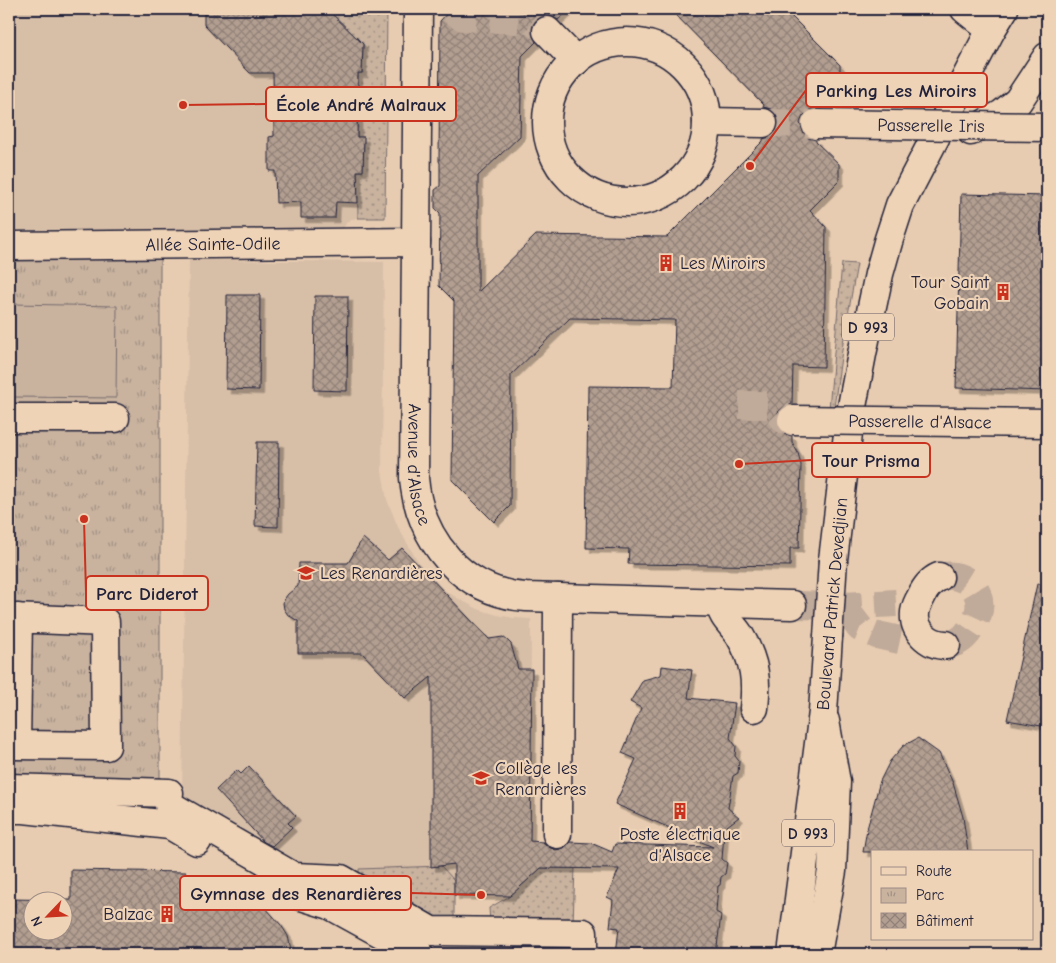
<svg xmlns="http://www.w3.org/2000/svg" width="1056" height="963" font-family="'Comic Neue',sans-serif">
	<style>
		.built { fill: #d7bea7 }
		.grass { fill: url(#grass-dots); stroke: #766a6d }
		.park { fill: url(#park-tufts); stroke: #766a6d }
		.garden { fill: #c9b39f; stroke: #766a6d }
		.building { fill: url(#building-cross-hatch); stroke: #22223b; fill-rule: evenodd; filter: url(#shadow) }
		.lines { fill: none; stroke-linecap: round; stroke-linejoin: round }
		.minor-tunnel { stroke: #c0aa99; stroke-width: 28; stroke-dasharray: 28 14; stroke-linecap: butt }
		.minor-casing { stroke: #22223b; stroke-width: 31 }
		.major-casing { stroke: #22223b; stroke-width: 31 }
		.minor { stroke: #efd3b6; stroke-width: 28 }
		.major { stroke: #efd3b6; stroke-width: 28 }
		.minor-bridge-casing { stroke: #22223b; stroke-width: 31; stroke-linecap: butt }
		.major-bridge-casing { stroke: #22223b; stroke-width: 31; stroke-linecap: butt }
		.minor-bridge { stroke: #efd3b6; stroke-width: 28 }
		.major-bridge { stroke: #efd3b6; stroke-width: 28 }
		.labels { text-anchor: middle; stroke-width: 4.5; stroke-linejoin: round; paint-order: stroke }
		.shield { fill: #efd3b6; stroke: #605760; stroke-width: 1 }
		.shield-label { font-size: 16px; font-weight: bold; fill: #22223b }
		.street-label { font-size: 18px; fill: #22223b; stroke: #efd3b6 }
		.poi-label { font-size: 18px; fill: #22223b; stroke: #efd3b6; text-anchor: start }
		.leader { fill: none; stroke: #c8321e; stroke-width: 2 }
		.callout-dot { fill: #c8321e; stroke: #efd3b6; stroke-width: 2 }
		.callout { fill: #efd3b6; stroke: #c8321e; stroke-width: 2 }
		.callout-label { font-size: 19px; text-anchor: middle; font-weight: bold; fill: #22223b }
	</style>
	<defs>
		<pattern id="grass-dots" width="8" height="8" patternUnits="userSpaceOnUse" patternTransform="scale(1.25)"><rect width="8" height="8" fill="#c9b39f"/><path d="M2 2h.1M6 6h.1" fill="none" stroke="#a39183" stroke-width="1.8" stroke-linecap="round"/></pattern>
		<pattern id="park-tufts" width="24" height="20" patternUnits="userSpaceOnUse" patternTransform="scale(1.25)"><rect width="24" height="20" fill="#c9b39f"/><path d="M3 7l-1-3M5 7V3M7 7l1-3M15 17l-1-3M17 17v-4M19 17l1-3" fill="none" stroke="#a39183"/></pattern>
		<pattern id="building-cross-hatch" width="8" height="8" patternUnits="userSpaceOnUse" patternTransform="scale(1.25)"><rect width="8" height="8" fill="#b39f91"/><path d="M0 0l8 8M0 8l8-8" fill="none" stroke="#918178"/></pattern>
		<filter id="shadow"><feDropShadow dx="4.5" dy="4.5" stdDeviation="0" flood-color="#0004"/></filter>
	</defs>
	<rect width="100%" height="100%" fill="#e7ccb1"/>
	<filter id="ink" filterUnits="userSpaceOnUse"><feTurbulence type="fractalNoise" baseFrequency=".02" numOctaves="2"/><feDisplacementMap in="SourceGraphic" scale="10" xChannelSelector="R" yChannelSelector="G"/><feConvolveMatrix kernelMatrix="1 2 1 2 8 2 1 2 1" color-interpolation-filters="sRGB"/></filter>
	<g filter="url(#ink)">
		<!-- built -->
		<g class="built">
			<path d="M9 9H332V14L363 44 362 73H358L357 136 364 137 363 171 357 172 358 218 351 219 346 223 341 234 9 230Z"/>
			<path d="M189 260 384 262 382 471 387 500 398 527 411 550 422 567 443 589 459 599 478 609 497 615 514 618 531 619 530 841 576 843 510 896 454 895V880L431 867 296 871 182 801Z"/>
		</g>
		<!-- grass -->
		<g class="grass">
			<path d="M332 9H387L385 218H358L357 171H363L364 137H357L358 73H362L363 44 332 14Z"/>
			<path d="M842 263 857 264 843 343 832 421 828 420Z"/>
			<path d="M441 866 454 880V918L430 920 359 879V869Z"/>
			<path d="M541 868H575L573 923 490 922 489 908 510 896Z"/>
		</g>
		<!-- park -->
		<path class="park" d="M160 259V778L9 777V260Z"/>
		<!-- garden -->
		<path class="garden" d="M13 304 117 306 116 398 12 397Z"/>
		<!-- building -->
		<g class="building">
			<path d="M204 9H327L363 44 362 73H358L357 137H364L363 171H357L358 203 336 202 335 218H301V202L276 203 275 171H269V137L274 136 273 73H250L204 25Z"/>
			<path d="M451 9H570L558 20 552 16H544L537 19 532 26V34L536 42 522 56 520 136 478 176V292L536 235 667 237 763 141V139L770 137 776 131 779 124 776 115 771 109 763 107 764 105 670 9H784L840 65V82L816 106V108L809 110 803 116 800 123 803 132 808 138 816 140V142L839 164V181L810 210 826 227 824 367 793 366 792 404 784 407 778 412 776 419 779 428 784 434 792 436V442L798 453 801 465 799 548H790V566L628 564 629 549 586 548 588 386 673 387 675 320 570 318 511 375 510 506 494 522 452 480 454 301 439 286 440 213 435 208V190L440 186V163L439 161 440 21Z"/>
			<path d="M961 194 1047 196V391L956 388Z"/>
			<path d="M227 295H260L259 390 226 389Z"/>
			<path d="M315 296H348L347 391 314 390Z"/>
			<path d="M257 442H279L278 527 255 526Z"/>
			<path d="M363 538 388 560 402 548 489 639 503 637 508 641 511 644 518 669H532L530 841 543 842 549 847 556 850 564 848 570 842 591 843 612 852 615 844 713 847 615 804 636 759 622 753 641 708 630 702 643 680 661 675 662 666 692 670 688 698 735 703 730 738 736 746 735 756 739 761 738 773 733 776 728 808 739 817 727 826 726 833 724 834 722 859 727 863 725 874 721 877 720 885 718 886 716 912 721 915 716 954H616L619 928 610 927 613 900 607 897 619 869 541 868 510 896 454 895V864L431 867V677L405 698 362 653H298V621L288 615 284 609 283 603 285 598 288 594 298 586 299 563H348Z"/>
			<path d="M1037 584 1047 585V727L1007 720Z"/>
			<path d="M918 738 939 753 953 783 963 817 968 852H863L867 829 880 781 890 761 903 746Z"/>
			<path d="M249 766 296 816 288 823 292 827 272 846 264 842 216 790 237 770 241 774Z"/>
			<path d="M71 870 186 872V883L227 887 248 894 265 907 281 925 288 936 292 954H9V899L71 900ZM32 900H62V930H32Z"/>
		</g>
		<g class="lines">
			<!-- minor-tunnel -->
			<g class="minor-tunnel">
				<path d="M451 9 463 17 532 21 547 31"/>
				<path d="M763 123 816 124"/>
				<path d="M739 405H770L785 420H792"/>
				<path d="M939 577C961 571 983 587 979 610 978 617 974 622 971 628 965 638 957 644 946 645"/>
				<path d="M792 605 843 606 896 603"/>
				<path d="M843 606 860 628 877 635 900 640"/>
			</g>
			<!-- minor casing -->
			<g class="minor-casing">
				<g id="minor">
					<path id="s1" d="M418 9 414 478C419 539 462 593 526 597L792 605"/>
					<path d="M547 31 576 61"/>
					<circle cx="627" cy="122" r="80"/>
					<path d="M707 122 763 123"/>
					<path id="s2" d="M9 246 416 242"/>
					<path d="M9 418H115"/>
					<path d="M939 577C930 581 925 588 921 597 918 602 916 606 915 612 913 630 928 645 946 645"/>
					<path d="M721 603C721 618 733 624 740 636 755 661 757 681 754 708"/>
					<path d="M13 618 105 622 106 746 16 745 18 618"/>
					<path d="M9 788 169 793"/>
					<path d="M169 805 294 877 341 879 431 931 583 933V946"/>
					<path d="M9 809H24L170 825 197 841"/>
					<path d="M557 834 558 598"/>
					<path d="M269 882 282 890 330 905 419 954"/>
					<path d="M817 954 832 871 836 782 825 721"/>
				</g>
			</g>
			<!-- major casing -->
			<g class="major-casing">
				<g id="major">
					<path d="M965 9 991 30"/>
					<path d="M971 131 1002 114 1018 101 1047 57"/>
					<path d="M833 560 850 417 862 354 879 274 888 242 900 205 991 30 1004 9"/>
					<path d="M792 954 823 712 828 637"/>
				</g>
			</g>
			<!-- minor -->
			<use href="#minor" class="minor"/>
			<!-- major -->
			<use href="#major" class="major"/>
			<!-- minor-bridge casing -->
			<g class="minor-bridge-casing">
				<g id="minor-bridge">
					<path id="s3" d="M816 124 1047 127"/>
					<path id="s4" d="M792 420 1047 423"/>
				</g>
			</g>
			<!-- major-bridge casing -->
			<g class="major-bridge-casing">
				<path id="major-bridge" d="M828 637 833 560"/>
			</g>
			<!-- minor-bridge -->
			<use href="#minor-bridge" class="minor-bridge"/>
			<!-- major-bridge -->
			<use href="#major-bridge" class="major-bridge"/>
		</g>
	</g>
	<!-- icons -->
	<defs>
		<g id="building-bare" transform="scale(1.35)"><path d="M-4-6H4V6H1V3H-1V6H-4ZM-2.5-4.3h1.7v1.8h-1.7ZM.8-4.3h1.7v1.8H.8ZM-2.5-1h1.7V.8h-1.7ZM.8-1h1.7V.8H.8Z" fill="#c8321e" stroke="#efd3b6" stroke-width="2.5" paint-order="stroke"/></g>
		<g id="school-bare" transform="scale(1.35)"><path d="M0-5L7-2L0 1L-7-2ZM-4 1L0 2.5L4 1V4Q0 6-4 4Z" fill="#c8321e" stroke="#efd3b6" stroke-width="2.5" paint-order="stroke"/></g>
	</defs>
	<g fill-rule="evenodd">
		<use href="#building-bare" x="666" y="263"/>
		<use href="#building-bare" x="1003" y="292"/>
		<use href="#school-bare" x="306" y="573"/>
		<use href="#school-bare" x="481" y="778"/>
		<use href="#building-bare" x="680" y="811"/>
		<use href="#building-bare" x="167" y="914"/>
	</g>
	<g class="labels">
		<!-- shield labels -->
		<g class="shield">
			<rect x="842" y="313.5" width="52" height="27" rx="4"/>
			<rect x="782" y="819.5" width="52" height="27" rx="4"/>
		</g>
		<g class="shield-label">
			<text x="868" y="333">D 993</text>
			<text x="808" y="839">D 993</text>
		</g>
		<!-- street labels -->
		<g class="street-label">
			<text dy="6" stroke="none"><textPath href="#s3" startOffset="115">Passerelle Iris</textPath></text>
			<text dy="6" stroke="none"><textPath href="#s2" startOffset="204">Allée Sainte-Odile</textPath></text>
			<text dy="6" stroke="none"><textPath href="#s4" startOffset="128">Passerelle d'Alsace</textPath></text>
			<text dy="6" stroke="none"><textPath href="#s1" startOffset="456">Avenue d'Alsace</textPath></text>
			<text transform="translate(832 604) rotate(-85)" y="6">Boulevard Patrick Devedjian</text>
		</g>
		<!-- poi labels -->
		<g class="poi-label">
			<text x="680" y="269">Les Miroirs</text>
			<text x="989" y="288" text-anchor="end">Tour Saint<tspan x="989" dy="21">Gobain</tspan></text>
			<text x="320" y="579">Les Renardières</text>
			<text x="495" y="774">Collège les<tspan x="495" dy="21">Renardières</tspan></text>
			<text x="680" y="840" text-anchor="middle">Poste électrique<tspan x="680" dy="21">d'Alsace</tspan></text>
			<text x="153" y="920" text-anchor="end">Balzac</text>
		</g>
	</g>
	<!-- callouts -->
	<path class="leader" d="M750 166L806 90M183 105L266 104M739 464L812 460M84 519L86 593M481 895L411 893"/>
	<g class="callout-dot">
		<circle cx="750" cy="166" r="5"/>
		<circle cx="183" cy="105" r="5"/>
		<circle cx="739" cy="464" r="5"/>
		<circle cx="84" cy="519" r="5"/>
		<circle cx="481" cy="895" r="5"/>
	</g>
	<g class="callout">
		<rect x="806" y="73" width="181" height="34" rx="5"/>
		<rect x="266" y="87" width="190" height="34" rx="5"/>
		<rect x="812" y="443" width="118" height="34" rx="5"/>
		<rect x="86" y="576" width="122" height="34" rx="5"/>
		<rect x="180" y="876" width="231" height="34" rx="5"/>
	</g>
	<g class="callout-label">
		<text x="896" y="97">Parking Les Miroirs</text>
		<text x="361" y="111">École André Malraux</text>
		<text x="871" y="467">Tour Prisma</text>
		<text x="147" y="600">Parc Diderot</text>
		<text x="296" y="900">Gymnase des Renardières</text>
	</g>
	<!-- margin -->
	<rect width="1056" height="963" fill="none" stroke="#efd3b6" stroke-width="30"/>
	<rect x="15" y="15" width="1026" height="933" fill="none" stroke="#22223b" stroke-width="2" filter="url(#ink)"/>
	<!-- legend -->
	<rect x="871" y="850" width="162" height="90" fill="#efd3b6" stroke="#9d8c85"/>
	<rect x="881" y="867" width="25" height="8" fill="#efd3b6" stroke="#9d8c85"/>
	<text x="916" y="876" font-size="15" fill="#22223b">Route</text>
	<rect x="881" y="888" width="25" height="15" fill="url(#park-tufts)" stroke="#9d8c85"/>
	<text x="916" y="900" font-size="15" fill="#22223b">Parc</text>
	<rect x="881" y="913" width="25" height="15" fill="url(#building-cross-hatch)" stroke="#9d8c85"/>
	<text x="916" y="926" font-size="15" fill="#22223b">Bâtiment</text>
	<!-- north arrow -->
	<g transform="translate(48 916) rotate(245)"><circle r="24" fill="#efd3b6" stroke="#9d8c85"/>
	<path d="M0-4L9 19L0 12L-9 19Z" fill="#c8321e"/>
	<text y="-8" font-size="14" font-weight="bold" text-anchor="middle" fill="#22223b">N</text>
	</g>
</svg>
